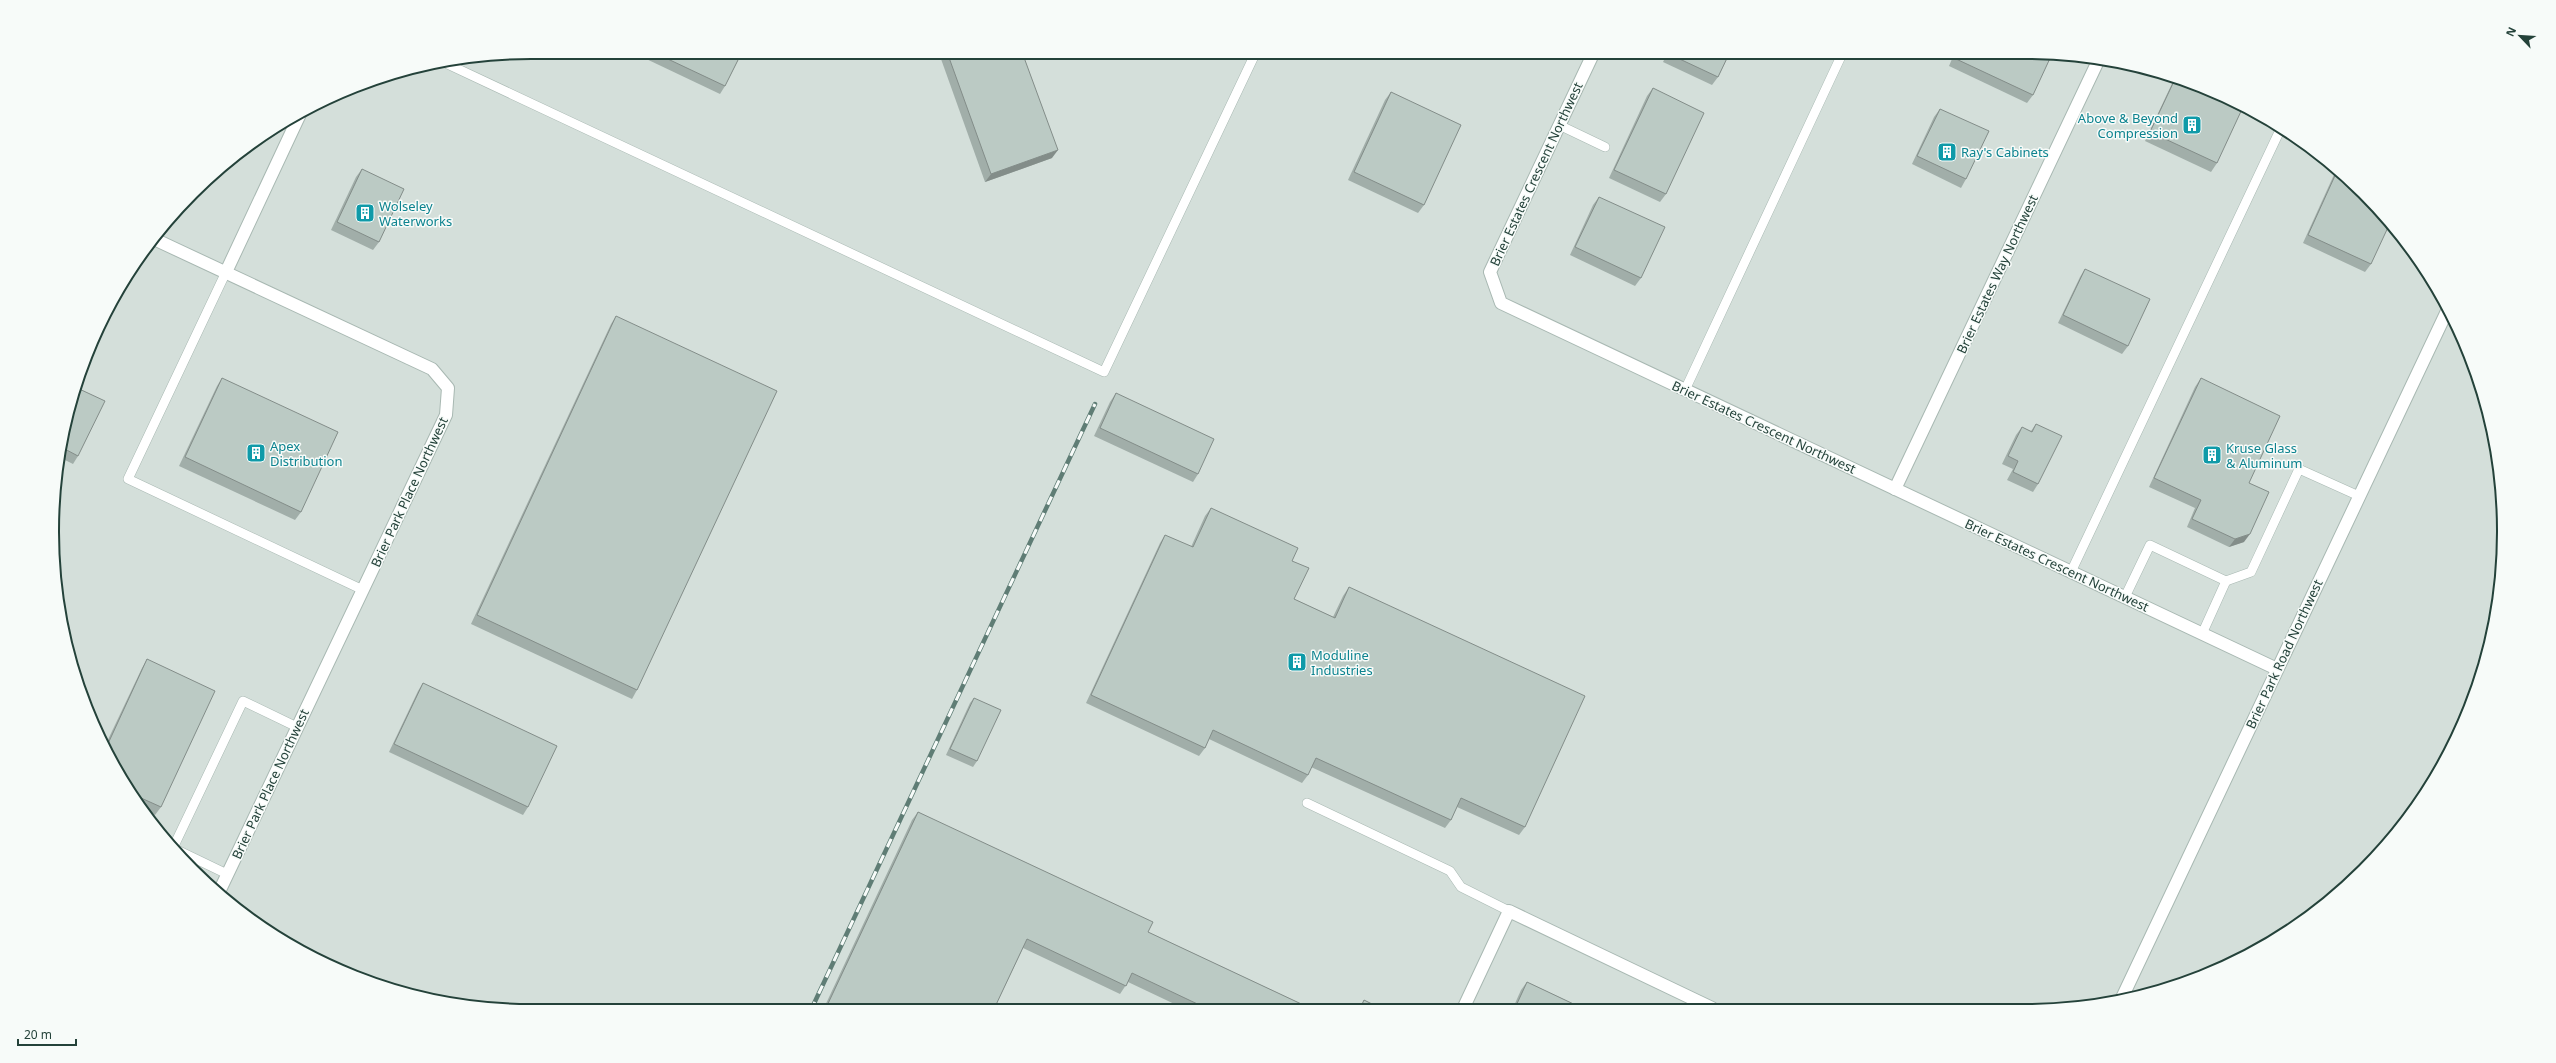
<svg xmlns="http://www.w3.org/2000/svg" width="2556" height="1063" font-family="'Noto Sans',sans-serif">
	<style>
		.built { fill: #d4dfda }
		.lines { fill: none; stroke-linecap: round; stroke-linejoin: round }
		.service-casing { stroke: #a8b8b2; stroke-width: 10 }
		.minor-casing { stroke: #a8b8b2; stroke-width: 14 }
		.tertiary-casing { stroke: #a8b8b2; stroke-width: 14 }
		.service { stroke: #fff; stroke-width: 9 }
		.minor { stroke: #fff; stroke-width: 12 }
		.tertiary { stroke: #fff; stroke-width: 12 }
		.rail-casing { stroke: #5f7d75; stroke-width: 4.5 }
		.rail { stroke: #f7fbf9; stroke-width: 3; stroke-dasharray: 9; stroke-linecap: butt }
		.wall { fill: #a1aea9 }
		.shaded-wall { fill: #838d89 }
		.building { fill: #bbcac4; stroke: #838d89 }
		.labels { text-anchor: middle; stroke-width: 3; stroke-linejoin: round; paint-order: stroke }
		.culture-label { font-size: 13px; fill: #0d838f; stroke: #f7fbf9; text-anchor: start }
		.street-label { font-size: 13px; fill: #24423a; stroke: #f7fbf9 }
		.rim { fill: none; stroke: #24423a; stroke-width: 2 }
	</style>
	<rect width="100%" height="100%" fill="#e6efeb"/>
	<!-- built -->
	<path class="built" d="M531 52H2024L2087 56 2178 77 2264 116 2340 171 2405 239 2454 319 2488 407 2503 500 2500 594 2479 685 2423 798 2340 892 2236 962 2149 995 2087 1007 532 1011 469 1007 378 986 292 947 239 912 171 848 133 798 88 715 61 625 53 563 56 469 78 377 116 292 171 216 216 171 292 116 377 78 438 61Z"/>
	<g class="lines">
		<!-- service casing -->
		<g class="service-casing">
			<g id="service">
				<path d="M441 61 1104 372 1256 52"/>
				<path d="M1559 125 1605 147"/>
				<path d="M226 272 128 479 363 590"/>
				<path d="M1685 390 1843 52"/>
				<path d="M2071 572 2281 128"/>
				<path d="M2125 597 2150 545 2226 581 2251 572 2299 469 2359 496"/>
				<path d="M2202 634 2226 581"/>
				<path d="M1307 803 1450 871 1461 887 1509 911"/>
				<path d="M227 874 173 848 243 701 297 727"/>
			</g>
		</g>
		<!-- minor casing -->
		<g class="minor-casing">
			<g id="minor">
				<path d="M1594 52 1490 272 1501 303 2277 669"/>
				<path d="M154 239 432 369 448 388 446 415 219 892"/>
				<path d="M226 272 301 112"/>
				<path d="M1895 489 2099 59"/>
				<path d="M1463 1009 1509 911 1712 1008"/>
			</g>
		</g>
		<!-- tertiary casing -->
		<g class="tertiary-casing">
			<path id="tertiary" d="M2121 1000 2448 309"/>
		</g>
		<!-- service -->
		<use href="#service" class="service"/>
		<!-- minor -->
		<use href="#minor" class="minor"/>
		<!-- tertiary -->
		<use href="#tertiary" class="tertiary"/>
		<!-- rail casing -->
		<g class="rail-casing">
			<path id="rail" d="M811 1010 1095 404"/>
		</g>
		<!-- rail -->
		<use href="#rail" class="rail"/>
	</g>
	<!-- wall -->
	<g class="wall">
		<path d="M642 52H742L725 86 720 94 640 56Z"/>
		<path d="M946 52H1022L1052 158 985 182 941 59Z"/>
		<path d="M1668 52H1730L1718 77 1712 85 1663 62Z"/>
		<path d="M1955 52H2024L2033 95 2027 103 1949 66Z"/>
		<path d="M2175 77H2178L2217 163 2211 172 2145 141Z"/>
		<path d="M1653 88 1666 194 1660 202 1609 178 1647 96Z"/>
		<path d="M1391 92 1424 205 1418 213 1348 180 1385 100Z"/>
		<path d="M1940 109 1966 179 1961 188 1912 164 1934 117Z"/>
		<path d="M2337 168 2340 171 2371 264 2365 272 2303 243Z"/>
		<path d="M362 169 379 242 373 250 331 230 356 177Z"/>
		<path d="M1599 197 1641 278 1635 286 1570 255 1593 205Z"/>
		<path d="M2085 269 2128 346 2122 354 2058 323 2080 277Z"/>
		<path d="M616 316 637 690 632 699 471 624 611 324Z"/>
		<path d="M222 378 301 512 295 520 179 466 217 386Z"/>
		<path d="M2201 378 2249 483 2244 542 2229 547 2187 527 2195 508 2149 487 2195 387Z"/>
		<path d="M75 387 78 456 73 464 59 457Z"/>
		<path d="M1116 393 1198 474 1193 482 1094 436 1110 402Z"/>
		<path d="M2036 424 2038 484 2033 492 2007 480 2013 469 2002 464 2016 435 2022 427 2031 431Z"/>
		<path d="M1211 508 1292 561 1294 599 1333 617 1343 596 1349 587 1525 827 1519 835 1457 807 1451 820 1445 828 1311 767 1308 775 1302 783 1209 739 1205 748 1199 756 1086 703 1160 543 1165 535 1191 547 1205 516Z"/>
		<path d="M147 659 161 807 155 815 141 809 133 798 105 746 142 668Z"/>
		<path d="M423 683 528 807 523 815 389 752 418 691Z"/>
		<path d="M974 698 977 761 973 767 946 755 970 703Z"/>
		<path d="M918 812 1148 932 1312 1009H1185L1128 982 1120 994 1023 948 994 1009 995 1010H823L912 820Z"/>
		<path d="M1527 982 1582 1008H1513L1521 990Z"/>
		<path d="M1364 1000 1382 1009H1358Z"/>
	</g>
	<!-- shaded-wall -->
	<g class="shaded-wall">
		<path d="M1058 150 1052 158 985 182 991 174Z"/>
		<path d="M2250 534 2244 542 2229 547 2235 539Z"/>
	</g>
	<!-- building -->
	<g class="building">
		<path d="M653 52H742L725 86Z"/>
		<path d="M947 52H1022L1058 150 991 174Z"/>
		<path d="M1670 52H1730L1718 77 1669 54Z"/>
		<path d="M1957 52H2024L2052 54 2033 95 1954 58Z"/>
		<path d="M2176 77 2243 107 2217 163 2150 132Z"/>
		<path d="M1653 88 1704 113 1666 194 1614 170Z"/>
		<path d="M1391 92 1461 125 1424 205 1354 172Z"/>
		<path d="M1940 109 1989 131 1966 179 1917 156Z"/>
		<path d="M362 169 404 189 379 242 337 222Z"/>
		<path d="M2338 169 2390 223 2371 264 2308 235Z"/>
		<path d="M1599 197 1665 227 1641 278 1575 247Z"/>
		<path d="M2085 269 2150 299 2128 346 2063 315Z"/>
		<path d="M616 316 777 391 637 690 477 615Z"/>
		<path d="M222 378 338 432 301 512 185 457Z"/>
		<path d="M2201 378 2280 416 2249 483 2269 492 2250 534 2235 539 2192 519 2201 500 2154 478Z"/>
		<path d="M75 387 105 401 78 456 61 447Z"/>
		<path d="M1116 393 1214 439 1198 474 1100 428Z"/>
		<path d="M2036 424 2062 436 2038 484 2013 472 2018 461 2008 456 2022 427 2032 432Z"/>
		<path d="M1211 508 1298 548 1292 561 1309 568 1294 599 1335 618 1349 587 1585 696 1525 827 1461 798 1451 820 1316 758 1308 775 1213 730 1205 748 1091 695 1165 535 1193 547Z"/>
		<path d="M147 659 215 691 161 807 130 793 106 748Z"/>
		<path d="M423 683 557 746 528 807 394 744Z"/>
		<path d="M974 698 1001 710 977 761 950 749Z"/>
		<path d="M918 812 1153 922 1148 932 1312 1009H1208L1132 973 1126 986 1027 939 994 1009 995 1010H825Z"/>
		<path d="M1527 982 1582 1008H1515Z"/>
		<path d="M1364 1000 1382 1009H1360Z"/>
	</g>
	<!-- icons -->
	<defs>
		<g id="building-square" transform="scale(1)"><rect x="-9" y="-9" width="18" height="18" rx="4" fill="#0f9aa8" stroke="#f7fbf9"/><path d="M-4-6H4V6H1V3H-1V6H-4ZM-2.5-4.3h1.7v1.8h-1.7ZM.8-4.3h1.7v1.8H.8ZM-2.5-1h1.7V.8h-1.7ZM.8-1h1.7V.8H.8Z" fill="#fff"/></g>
	</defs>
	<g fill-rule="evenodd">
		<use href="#building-square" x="2192" y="125"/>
		<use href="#building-square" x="1947" y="152"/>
		<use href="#building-square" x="365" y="213"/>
		<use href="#building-square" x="256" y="453"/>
		<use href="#building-square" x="2212" y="455"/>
		<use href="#building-square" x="1297" y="662"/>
	</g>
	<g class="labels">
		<!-- culture labels -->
		<g class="culture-label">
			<text x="2178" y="123" text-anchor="end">Above &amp; Beyond<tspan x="2178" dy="15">Compression</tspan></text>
			<text x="1961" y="157">Ray's Cabinets</text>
			<text x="379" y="211">Wolseley<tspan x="379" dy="15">Waterworks</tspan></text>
			<text x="270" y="451">Apex<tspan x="270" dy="15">Distribution</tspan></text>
			<text x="2226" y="453">Kruse Glass<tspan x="2226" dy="15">&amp; Aluminum</tspan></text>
			<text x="1311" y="660">Moduline<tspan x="1311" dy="15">Industries</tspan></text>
		</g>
		<!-- street labels -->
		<g class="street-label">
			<text transform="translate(1536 174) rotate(-65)" y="5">Brier Estates Crescent Northwest</text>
			<text transform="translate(1997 274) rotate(-65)" y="5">Brier Estates Way Northwest</text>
			<text transform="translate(1764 427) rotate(25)" y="5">Brier Estates Crescent Northwest</text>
			<text transform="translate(409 492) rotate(-65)" y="5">Brier Park Place Northwest</text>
			<text transform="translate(2057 565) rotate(25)" y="5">Brier Estates Crescent Northwest</text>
			<text transform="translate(2284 654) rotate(-65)" y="5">Brier Park Road Northwest</text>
			<text transform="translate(270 784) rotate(-65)" y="5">Brier Park Place Northwest</text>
		</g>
	</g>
	<!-- crop -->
	<path d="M0 0H2556V1063H0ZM531 59H2025A472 472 0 0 1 2497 531V532A472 472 0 0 1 2025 1004H531A472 472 0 0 1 59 532V531A472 472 0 0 1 531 59Z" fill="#f7fbf9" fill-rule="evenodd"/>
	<path class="rim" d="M531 59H2025A472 472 0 0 1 2497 531V532A472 472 0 0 1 2025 1004H531A472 472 0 0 1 59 532V531A472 472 0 0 1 531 59Z"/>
	<!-- north arrow -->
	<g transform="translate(2520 36) rotate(295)" stroke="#f7fbf9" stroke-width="3" paint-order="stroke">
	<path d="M0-3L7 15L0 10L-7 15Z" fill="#24423a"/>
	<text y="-6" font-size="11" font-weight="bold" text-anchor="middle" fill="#24423a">N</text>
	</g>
	<!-- scale -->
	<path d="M18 1039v6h58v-6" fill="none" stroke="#24423a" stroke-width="2"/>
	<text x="24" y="1039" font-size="12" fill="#24423a" stroke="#f7fbf9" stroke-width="3" paint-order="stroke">20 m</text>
</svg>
